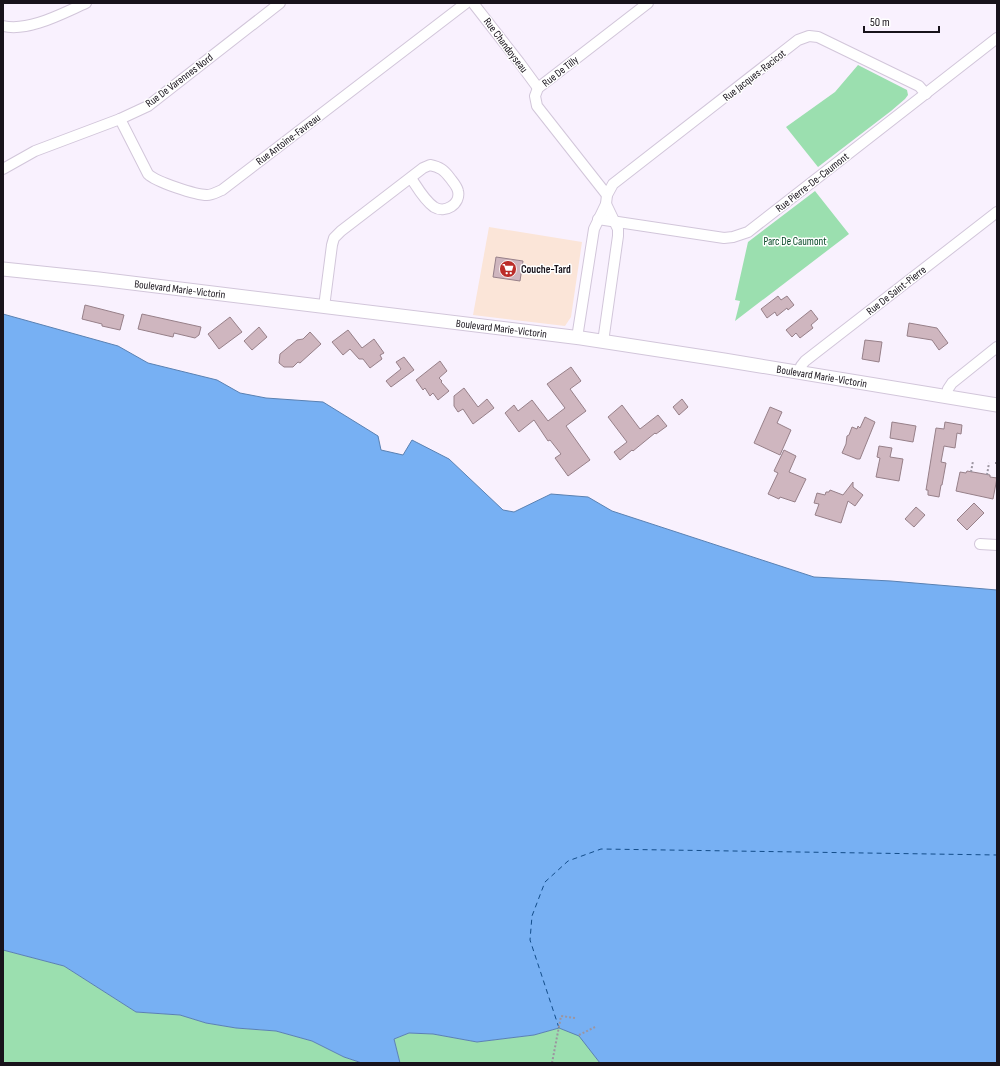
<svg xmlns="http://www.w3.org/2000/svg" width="1000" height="1066" font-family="'Sofia Sans Condensed',sans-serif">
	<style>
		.commercial { fill: #fbe5d8 }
		.green { fill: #9bdfaf }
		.water { fill: #77b0f3; stroke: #5a81b2 }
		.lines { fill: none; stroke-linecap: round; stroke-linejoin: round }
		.ferry { stroke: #134d8a; stroke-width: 1; stroke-dasharray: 5 4; stroke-linecap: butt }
		.building { fill: #cfb6bf; stroke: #978089 }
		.minor-casing { stroke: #d2c6da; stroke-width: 12 }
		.tertiary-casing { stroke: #d2c6da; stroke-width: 15 }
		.path { stroke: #9c95a0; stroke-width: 2; stroke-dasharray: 2 2; stroke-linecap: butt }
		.minor { stroke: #fff; stroke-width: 10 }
		.tertiary { stroke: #fff; stroke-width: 13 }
		.labels { text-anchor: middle; stroke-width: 3; stroke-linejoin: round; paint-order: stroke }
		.street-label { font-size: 11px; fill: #18131b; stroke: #fff }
		.park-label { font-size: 11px; fill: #054825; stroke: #fff }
		.poi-label { font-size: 11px; font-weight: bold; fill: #18131b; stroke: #fff; text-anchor: start }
	</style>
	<rect width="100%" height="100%" fill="#f9f1fe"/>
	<!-- commercial -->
	<path class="commercial" d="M489 227 582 242 571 317 565 326 473 315Z"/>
	<!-- green -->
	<g class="green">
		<path d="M858 65 907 90 908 95 905 99 891 111 818 167 786 127 835 92Z"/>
		<path d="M815 191 849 234 735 321 740 301 735 300 748 242Z"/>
		<path d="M3 950 64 966 136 1012 180 1015 206 1023 236 1028 276 1031 312 1041 344 1057 362 1063H3Z"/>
		<path d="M559 1028 579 1035 600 1063H400L394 1039 409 1033 433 1034 477 1042 534 1035Z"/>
	</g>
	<!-- water -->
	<path class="water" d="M3 314 118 346 148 363 217 380 240 393 266 398 323 402 378 436 381 450 403 455 412 440 449 459 503 510 514 512 551 494 588 497 612 511 814 577 891 581 997 590V1063H600L579 1036 559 1028 534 1035 477 1042 433 1034 409 1033 394 1039 400 1063H362L344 1057 312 1041 276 1031 236 1028 206 1023 180 1015 136 1012 64 966 3 950Z"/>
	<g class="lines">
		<!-- ferry -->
		<path class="ferry" d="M559 1028 530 940 532 916 545 882 568 861 601 849 997 855"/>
	</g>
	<!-- building -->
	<g class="building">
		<path d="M496 257 523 261 520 281 493 277Z"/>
		<path d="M778 296 781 300 787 296 794 305 788 310 787 308 777 316 775 312 767 318 761 309Z"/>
		<path d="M85 305 124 315 120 330 102 326V324L82 319Z"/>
		<path d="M811 310 818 319 811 325 813 328 800 338 796 333 792 337 786 330Z"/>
		<path d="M142 314 201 327 199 335 195 338 174 333 173 337 138 329Z"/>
		<path d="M230 317 242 332 219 349 208 334Z"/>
		<path d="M909 323 937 328 948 343 939 350 932 340 907 336Z"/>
		<path d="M259 327 267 337 252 350 244 341Z"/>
		<path d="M348 330 362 348 374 339 384 353 380 355 382 359 370 368 363 359H359L350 349 343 355 332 342Z"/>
		<path d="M310 332 321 344 300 363 298 362 293 367H284L279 363 280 354 297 340 303 339Z"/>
		<path d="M865 340 882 342 879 362 862 359Z"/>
		<path d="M404 357 414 370 391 387 386 381 401 369 396 362Z"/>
		<path d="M440 361 447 371 439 378 442 381 441 382 449 391 438 400 433 393 430 396 425 388 423 390 416 380Z"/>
		<path d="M571 367 581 381 570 389 586 411 566 426 590 460 568 476 555 458 561 454 550 440 548 441 534 420 519 432 505 413 514 405 518 411 532 400 548 421 565 408 547 384Z"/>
		<path d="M464 388 478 407 487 399 494 408 473 424 463 409 458 412 454 406V396Z"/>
		<path d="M682 399 688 407 679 415 673 407Z"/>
		<path d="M622 405 640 429 658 415 667 426 656 434 655 433 633 451 632 450 620 460 614 452 627 442 608 417Z"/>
		<path d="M770 407 782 412 777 423 791 430 780 455 754 443Z"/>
		<path d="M865 417 875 422 860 459H857L842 453 846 444 847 436 849 435 852 427 857 429 858 426 860 428Z"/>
		<path d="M892 422 916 426 913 442 890 438Z"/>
		<path d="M945 422 962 425 961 434 957 433 955 448 944 446 941 462 946 463 942 485H941L939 497 928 495V490H926L936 428 944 429Z"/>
		<path d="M879 446 892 448 890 457 903 459 899 481 876 477 880 458 877 457Z"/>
		<path d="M784 450 796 456 789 472 806 479 795 502 780 497 779 499 768 494 778 473 774 471Z"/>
		<path d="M967 471 990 475V477L997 478 993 499 956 491 960 472 966 473Z"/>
		<path d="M853 482V487L863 495 855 506 848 501 841 523 815 515 819 504 814 503 817 493 825 495 826 492H829L830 490 843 495Z"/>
		<path d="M974 503 984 513 967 530 957 520Z"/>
		<path d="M916 507 925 515 914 527 905 519Z"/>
	</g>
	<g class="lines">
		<!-- minor casing -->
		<g class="minor-casing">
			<g id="minor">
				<path d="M473 3 519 62 538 88"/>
				<path d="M3 26C29 32 63 13 86 3"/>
				<path d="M120 119 148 174C156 182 196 195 207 195 212 195 217 192 222 190L466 3"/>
				<path d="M3 169 35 151 120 119 148 106 280 3"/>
				<path d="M607 195 537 106 535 96 538 88 648 3"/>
				<path d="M598 219 724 238 733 237 748 232 997 38"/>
				<path d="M324 307 332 245 334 238 341 231 423 168 430 165C440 167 444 170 450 178 453 182 457 186 458 191 461 204 445 214 434 207 424 200 417 187 411 178"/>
				<path d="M577 338 594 229 606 204 607 195 613 184 798 40 809 36 818 37 919 86 926 94"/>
				<path d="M603 342 618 236V229L606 204"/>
				<path d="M800 373 801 366 805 361 997 212"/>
				<path d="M946 397 948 389 952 383 997 347"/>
				<path d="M980 544 997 545"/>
			</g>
		</g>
		<!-- tertiary casing -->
		<g class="tertiary-casing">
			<g id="tertiary">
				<path id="s1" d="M3 269 99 279 581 338 724 360 997 405"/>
			</g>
		</g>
		<!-- path -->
		<g class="path">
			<path d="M995 463H997"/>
			<path d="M971 472 973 461"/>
			<path d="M987 475 989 463"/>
			<path d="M579 1035 595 1027"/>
			<path d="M552 1063 561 1016 575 1018"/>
		</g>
		<!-- minor -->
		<use href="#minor" class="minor"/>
		<!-- tertiary -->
		<use href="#tertiary" class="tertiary"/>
	</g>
	<!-- icons -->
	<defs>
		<g id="supermarket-disc" transform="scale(0.9)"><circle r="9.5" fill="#bb2c29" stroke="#fff"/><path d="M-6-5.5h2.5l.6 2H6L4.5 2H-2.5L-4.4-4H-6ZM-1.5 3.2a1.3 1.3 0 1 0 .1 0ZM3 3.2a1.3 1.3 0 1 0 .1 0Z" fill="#fff"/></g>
	</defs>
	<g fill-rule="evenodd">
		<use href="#supermarket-disc" x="508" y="269"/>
	</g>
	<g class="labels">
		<!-- street labels -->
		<g class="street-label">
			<text transform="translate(506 45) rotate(53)" y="4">Rue Chandoyseau</text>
			<text transform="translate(560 71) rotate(-38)" y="4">Rue De Tilly</text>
			<text transform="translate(754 75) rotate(-38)" y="4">Rue Jacques-Racicot</text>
			<text transform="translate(179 80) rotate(-37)" y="4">Rue De Varennes Nord</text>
			<text transform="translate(288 139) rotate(-37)" y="4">Rue Antoine-Favreau</text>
			<text transform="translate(812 182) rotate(-38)" y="4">Rue Pierre-De-Caumont</text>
			<text dy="4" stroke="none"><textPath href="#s1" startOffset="178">Boulevard Marie-Victorin</textPath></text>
			<text transform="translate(896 290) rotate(-38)" y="4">Rue De Saint-Pierre</text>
			<text dy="4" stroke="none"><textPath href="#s1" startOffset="502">Boulevard Marie-Victorin</textPath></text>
			<text dy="4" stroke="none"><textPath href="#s1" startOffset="826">Boulevard Marie-Victorin</textPath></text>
		</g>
		<!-- park labels -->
		<g class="park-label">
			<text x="795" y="245">Parc De Caumont</text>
		</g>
		<!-- poi labels -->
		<g class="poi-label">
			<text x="521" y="273">Couche-Tard</text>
		</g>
	</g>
	<!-- border -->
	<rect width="1000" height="1066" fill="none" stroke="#18131b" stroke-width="8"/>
	<!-- scale -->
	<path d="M864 26v6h75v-6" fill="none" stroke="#18131b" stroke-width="2"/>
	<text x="870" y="26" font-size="12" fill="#18131b" stroke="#ffffff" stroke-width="3" paint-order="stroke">50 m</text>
</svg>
